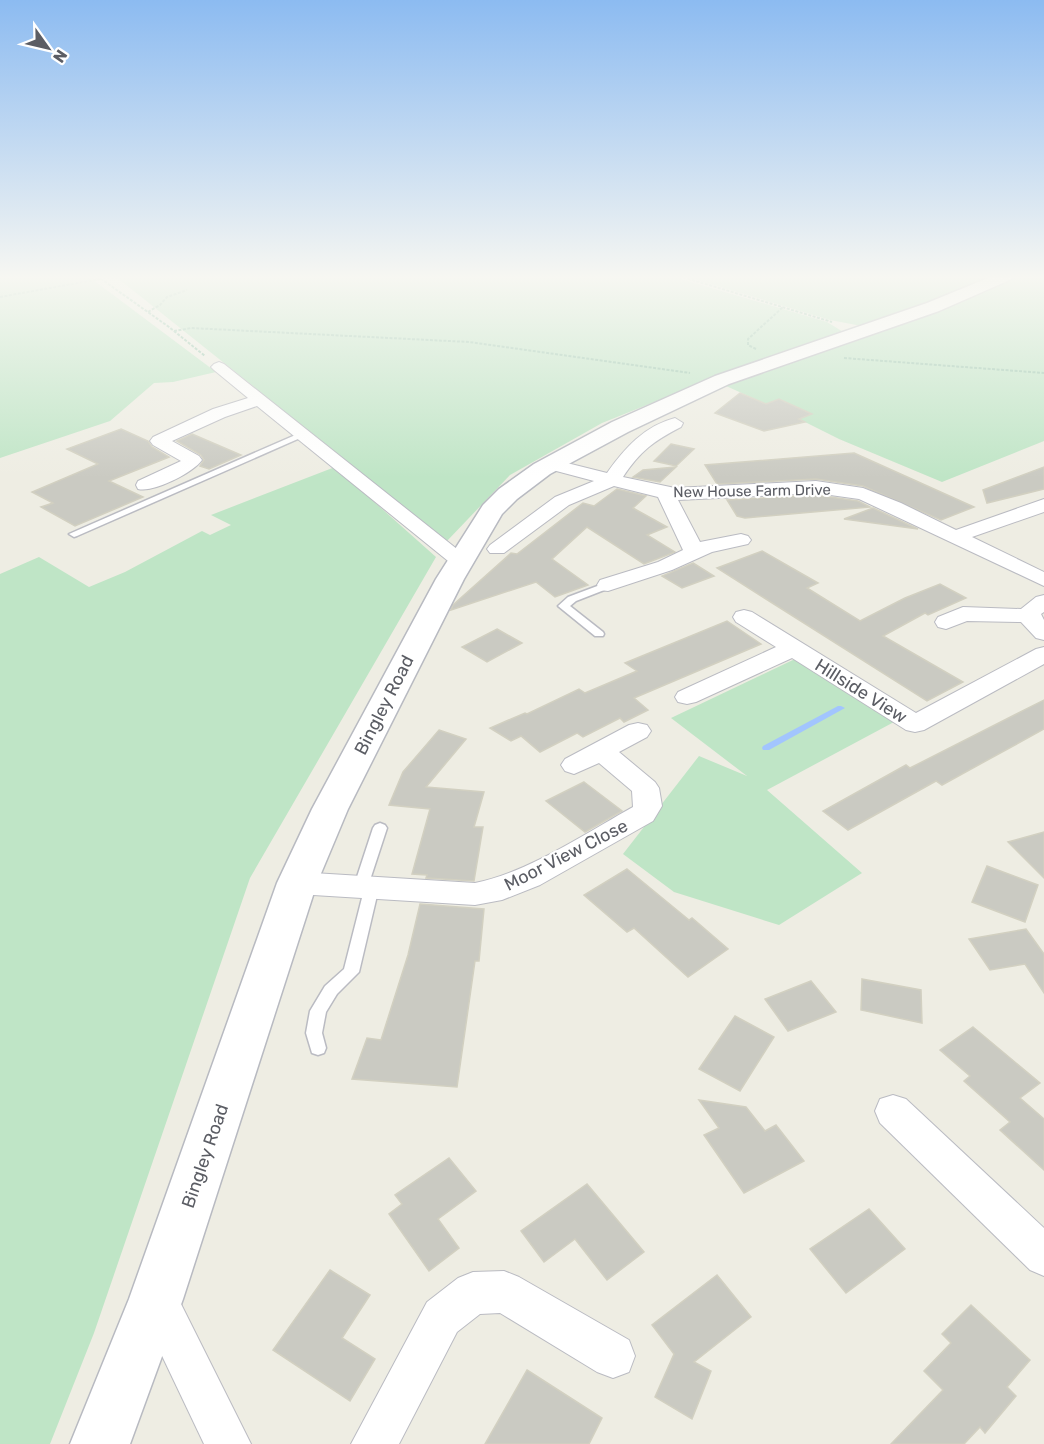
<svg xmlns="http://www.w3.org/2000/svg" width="1044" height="1444" font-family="Rubik,sans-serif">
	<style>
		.green { fill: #bfe5c6 }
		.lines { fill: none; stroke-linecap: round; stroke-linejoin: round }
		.stream { fill: #a2c5fe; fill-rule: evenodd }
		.building { fill: #cacac2; stroke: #d2d0c1; stroke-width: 1.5 }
		.lane-casing { stroke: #babbc2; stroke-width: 3 }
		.street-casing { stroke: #babbc2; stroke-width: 2 }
		.secondary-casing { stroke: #b8bac1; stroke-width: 3 }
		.path { stroke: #99c6ae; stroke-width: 2; stroke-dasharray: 3 1.5; stroke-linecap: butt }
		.lane { fill: #fff; fill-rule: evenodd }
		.street { fill: #fff; fill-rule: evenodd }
		.secondary { fill: #fff; fill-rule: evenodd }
		.labels { text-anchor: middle; stroke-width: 4.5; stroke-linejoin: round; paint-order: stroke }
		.far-street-label { font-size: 15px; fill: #5b5d64; stroke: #fff }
		.street-label { font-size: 18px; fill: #5b5d64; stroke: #fff }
	</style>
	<rect width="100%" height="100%" fill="#eeede3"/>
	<!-- green -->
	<g class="green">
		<path d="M0 276H88L216 372 173 382 154 383 110 421 0 458Z"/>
		<path d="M115 276H671L827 322 845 333 719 376 602 423 510 475 447 541Z"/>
		<path d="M684 276H1000L867 327 830 320Z"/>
		<path d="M1016 276H1044V441L942 482 839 439 799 419 811 414 779 399 766 404 726 386 768 367 918 316Z"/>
		<path d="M335 467 436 557 250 878 94 1333 50 1444H0V574L39 557 89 587 125 572 202 531 210 535 231 525 211 515Z"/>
		<path d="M795 659 894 722 767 790 862 873 779 925 674 892 623 854 699 756 747 776 671 718Z"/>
	</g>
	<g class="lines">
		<!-- stream -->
		<path class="stream" d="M838 706H841L845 708 769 750H763L762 748 763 746Z"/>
	</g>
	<!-- building -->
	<g class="building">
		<path d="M740 393 766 404 779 399 812 414 799 419 805 422 764 431 715 413Z"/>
		<path d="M121 429 148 441 152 447 169 457 109 481 143 497 75 526 41 507 53 503 32 492 98 464 67 449Z"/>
		<path d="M192 434 241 455 209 469 200 466 204 460 201 455 177 441Z"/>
		<path d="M671 444 694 449 676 466 654 461Z"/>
		<path d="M854 453 974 507 941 520 863 486 816 479 717 484 705 465Z"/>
		<path d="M676 467 660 482 633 477 643 470Z"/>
		<path d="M1044 467V489L987 503 983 490Z"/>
		<path d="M617 489 646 496 633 508 667 527 647 535 675 552 644 564 587 527 552 559 588 585 555 597 536 582 451 610 453 605 511 553 517 554 583 503 594 506Z"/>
		<path d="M816 495 858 501 870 507 745 518 737 516 727 500Z"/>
		<path d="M873 508 918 529 844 519Z"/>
		<path d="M762 551 818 583 807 588 860 621 905 598 940 584 966 598 928 615 925 613 883 636 963 682 927 701 717 568Z"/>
		<path d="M693 563 714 576 682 588 662 576Z"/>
		<path d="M727 621 761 644 634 698 648 710 624 722 620 718 583 737 577 733 540 752 521 736 511 741 490 728 525 713 527 714 579 689 585 693 637 671 625 663Z"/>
		<path d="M497 629 522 643 487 662 462 647Z"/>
		<path d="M1044 700V729L942 785 936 781 848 830 823 811 906 765 910 768Z"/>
		<path d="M439 730 466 739 426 787 484 792 474 827H483L474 881 426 878 427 875 412 874 430 809 389 805 403 772Z"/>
		<path d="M584 782 622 811 585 832 546 801Z"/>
		<path d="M1044 832V878L1008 842Z"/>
		<path d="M987 866 1038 885 1025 922 972 902Z"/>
		<path d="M627 869 689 920 692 918 728 949 688 977 634 928 627 932 584 895Z"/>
		<path d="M420 904 484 909 479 961H475L457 1087 352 1079 367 1038 381 1040 408 955Z"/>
		<path d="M1026 929 1044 954V993L1025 964 990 970 969 939Z"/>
		<path d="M862 979 921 990 922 1023 861 1010Z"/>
		<path d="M811 981 836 1012 788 1031 765 999Z"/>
		<path d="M735 1016 774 1037 740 1091 699 1069Z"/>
		<path d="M973 1027 1040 1083 1020 1098 1044 1119V1170L1000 1130 1010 1122 964 1081 970 1076 940 1050Z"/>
		<path d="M699 1100 746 1107 765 1131 776 1125 804 1161 744 1193 704 1135 719 1128Z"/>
		<path d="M449 1158 476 1191 438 1219 459 1248 429 1271 389 1214 402 1204 395 1195Z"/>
		<path d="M587 1184 644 1252 607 1280 575 1239 544 1262 521 1231Z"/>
		<path d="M869 1209 905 1249 846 1293 810 1249Z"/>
		<path d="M330 1270 370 1295 342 1338 375 1359 350 1401 273 1350Z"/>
		<path d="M717 1275 751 1317 694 1362 711 1371 692 1419 655 1397 674 1354 652 1325Z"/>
		<path d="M971 1305 1030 1360 1007 1387 1016 1396 985 1433 980 1427 964 1444H891L943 1390 924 1371 951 1343 942 1334Z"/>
		<path d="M527 1370 602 1418 589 1444H485Z"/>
	</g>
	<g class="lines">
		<!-- lane casing -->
		<g class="lane-casing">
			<g id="lane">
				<path d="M300 433 307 435 77 536 74 537 69 534Z"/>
				<path d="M608 582 612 583V587L576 601 570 606 603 632 604 634 603 636H595L558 606 568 597Z"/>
				<path d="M380 823 385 825 387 828 369 883H377L379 887 359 972 337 994 326 1012 322 1033 326 1048 324 1053 318 1055 312 1053 306 1033 310 1011 325 986 344 969 364 890H356L354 886 373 828 375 825Z"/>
			</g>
		</g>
		<!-- street casing -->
		<g class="street-casing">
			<g id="street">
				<path d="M219 362 224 364 467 557 470 561 467 565 460 567 453 565 257 406 225 417 172 441 199 456 202 460C193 473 153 493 138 489L136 485 138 481 181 461 153 445 150 441 153 437 213 409 248 398 214 370 211 367 214 364Z"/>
				<path d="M675 418 683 423 681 427C654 441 640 451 623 477L675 488 816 481 863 488 901 503 956 530 1044 499V512L972 537 1044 572V586L859 499 816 493 678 500 700 542 741 534 748 536 751 540 748 544 712 552 672 570 608 591 600 590 597 585 600 580 658 562 683 550 658 497 614 486 569 505 504 553H490L487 549 490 545 555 497 594 481 545 468 542 464 545 460 551 459 607 473C624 449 644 426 675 418Z"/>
				<path d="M1044 595V612L1041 614 1044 620V640L1036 638 1021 622 967 621 946 629 938 627 935 622 938 617 963 607 1021 609 1036 597Z"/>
				<path d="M744 610 752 612 916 713 1036 649 1044 647V664L924 730 915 732 906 730 792 658 696 702 687 704 678 702 675 697 678 692 776 647 736 622 733 617 736 612Z"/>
				<path d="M638 723 647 725 651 731 647 737 619 752 655 782 659 788 662 806 653 821 540 885 502 900 475 905 297 894 286 891 282 883 286 875 297 872 475 883C527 873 586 833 633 807L632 791 599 763 574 774 565 771 561 765 565 759 629 725Z"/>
				<path d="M893 1095 906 1099 1044 1228V1276L1030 1270 880 1123 875 1111 880 1099Z"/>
				<path d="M504 1271 519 1277 629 1340 635 1356 629 1372 613 1378 597 1372 500 1313 480 1314 457 1332 399 1444H351L427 1302 458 1278 473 1272Z"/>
				<path d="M156 1278 171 1284 251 1444H204L135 1299 141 1284Z"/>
			</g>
		</g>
		<!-- secondary casing -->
		<g class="secondary-casing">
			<path id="secondary" d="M993 276H1014L1012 279 939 311 729 384 628 432 550 474 517 499 502 514 464 579 348 809 317 883 183 1299 130 1444H70L129 1299 277 883 312 809 436 579 483 505 499 489 534 464 612 422 715 376 927 303Z"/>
		</g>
		<!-- path -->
		<g class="path">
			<path d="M97 276 169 327 205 356"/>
			<path d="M679 276 832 322"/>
			<path d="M0 297 100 279"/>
			<path d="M148 312 160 305 167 297 187 290"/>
			<path d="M174 331 191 328 469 342 690 373"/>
			<path d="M756 349 748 345V339L783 307"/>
			<path d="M844 358 1044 373"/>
		</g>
		<!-- lane -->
		<use href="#lane" class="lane"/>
		<!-- street -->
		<use href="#street" class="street"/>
		<!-- secondary -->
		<use href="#secondary" class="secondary"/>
	</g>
	<!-- sky -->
	<linearGradient id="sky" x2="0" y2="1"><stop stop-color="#8cbbf1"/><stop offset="0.58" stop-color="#f7f7f2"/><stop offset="1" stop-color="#f7f7f2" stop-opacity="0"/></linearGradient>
	<rect width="1044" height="478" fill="url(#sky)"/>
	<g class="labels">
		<!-- far-street labels -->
		<g class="far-street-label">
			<text transform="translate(752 491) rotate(-1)" y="5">New House Farm Drive</text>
		</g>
		<!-- street labels -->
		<g class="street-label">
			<text transform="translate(861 691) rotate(32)" y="6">Hillside View</text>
			<text transform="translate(384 705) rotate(-63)" y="6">Bingley Road</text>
			<text transform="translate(566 855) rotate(-27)" y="6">Moor View Close</text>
			<text transform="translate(205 1156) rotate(-71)" y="6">Bingley Road</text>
		</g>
	</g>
	<!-- north arrow -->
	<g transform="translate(48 48) rotate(124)" stroke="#ffffff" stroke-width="4.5" paint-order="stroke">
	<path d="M0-4.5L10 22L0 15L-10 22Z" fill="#5b5d64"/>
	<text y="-9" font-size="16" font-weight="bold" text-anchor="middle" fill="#5b5d64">N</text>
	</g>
</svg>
